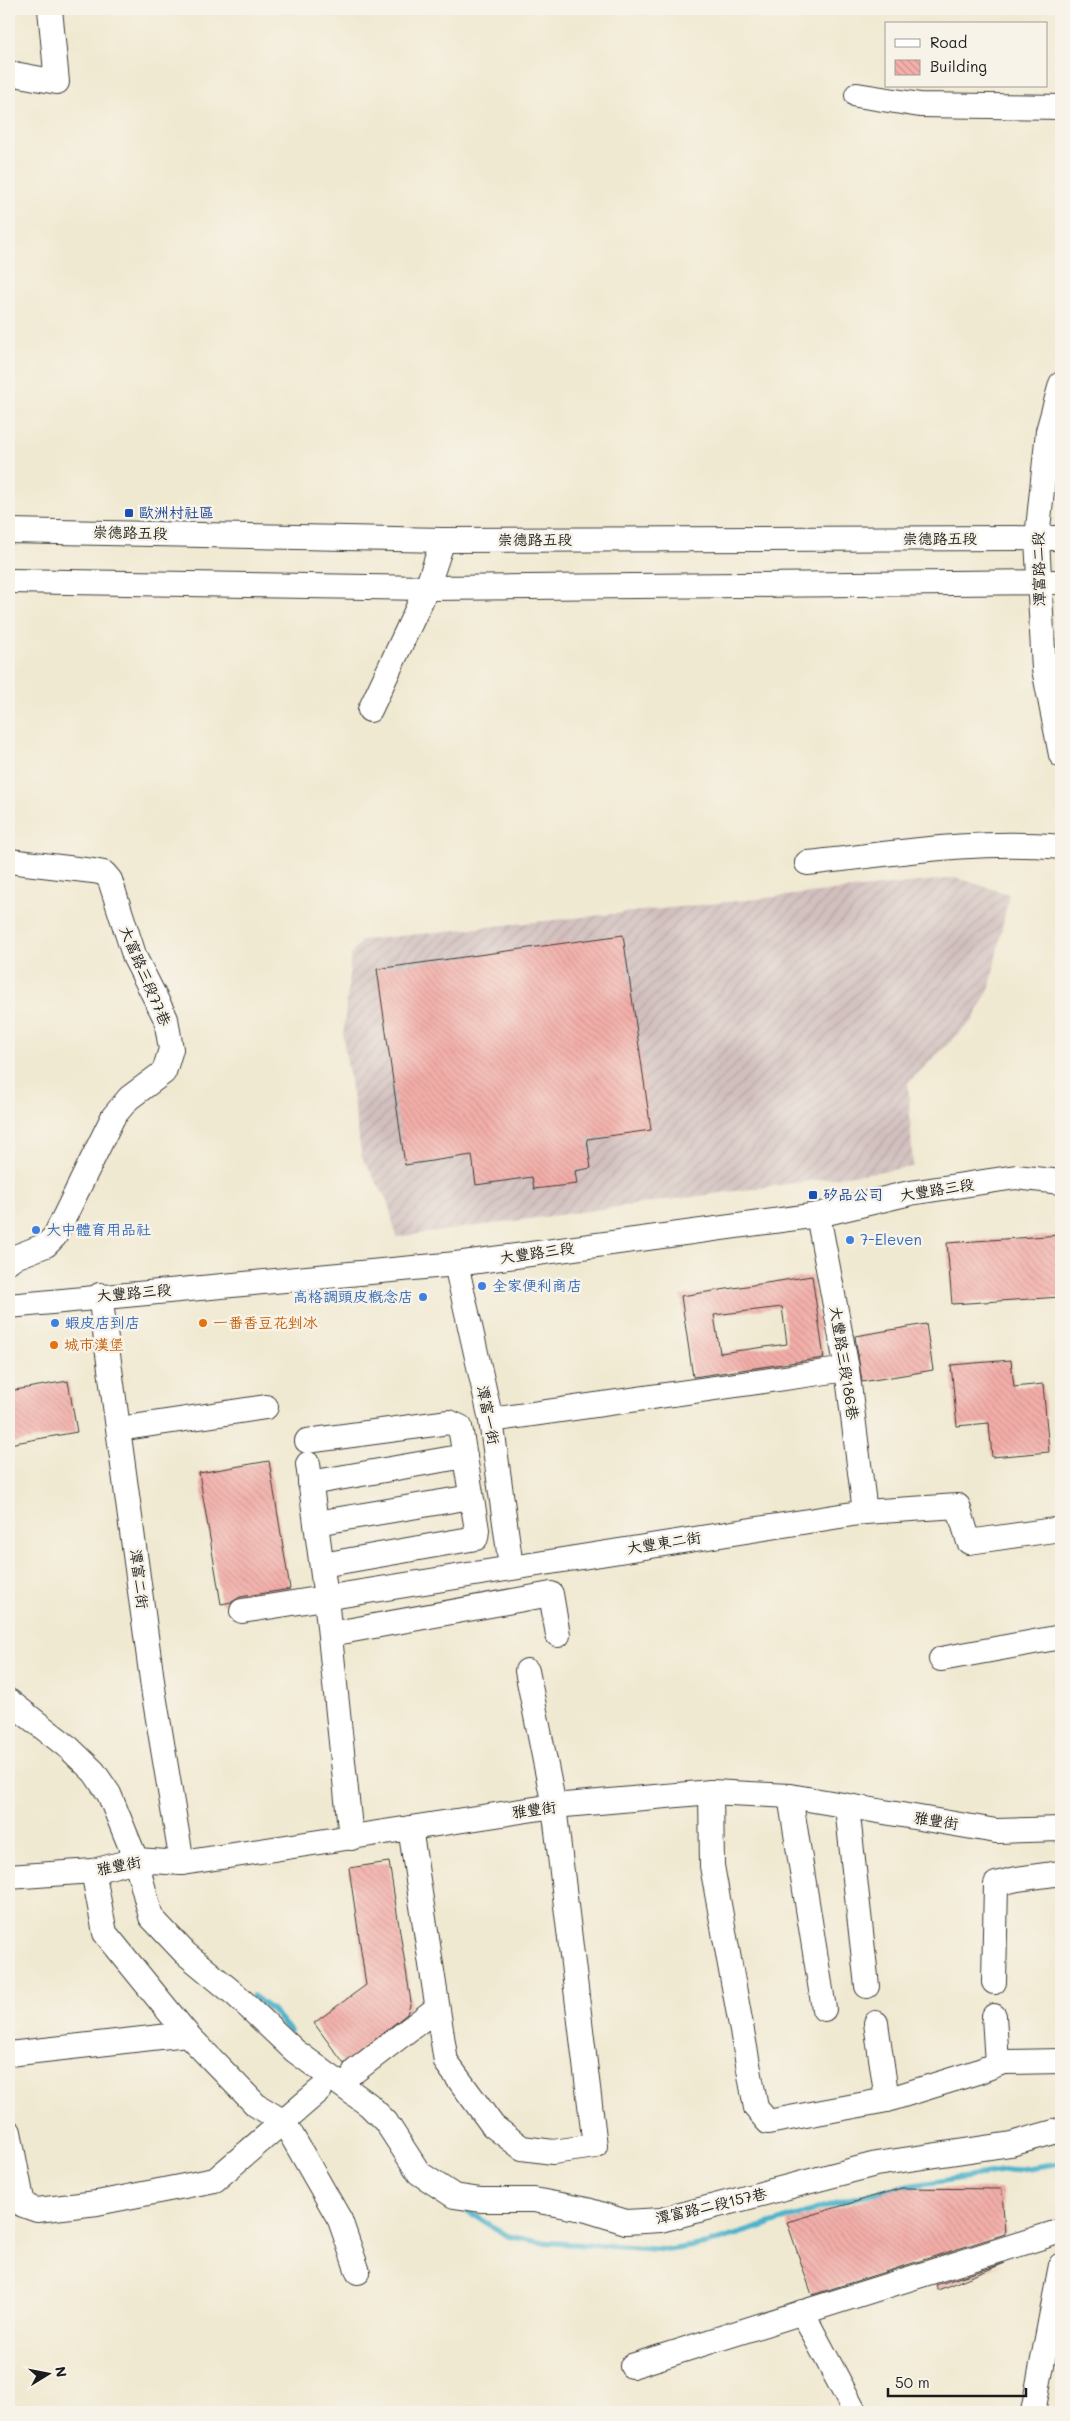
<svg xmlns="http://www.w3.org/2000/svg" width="1070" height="2421" font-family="Mali,'LXGW WenKai TC',sans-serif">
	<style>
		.industrial { fill: url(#industrial-furrows) }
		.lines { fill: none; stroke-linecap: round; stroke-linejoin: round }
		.stream { stroke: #4db3cb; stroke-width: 5.5 }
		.building { fill: url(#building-back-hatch); fill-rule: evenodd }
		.minor-casing { stroke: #3c3b37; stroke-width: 26 }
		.minor { stroke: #fff; stroke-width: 24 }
		.transit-dot { fill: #1a4fb4; stroke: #f7f3e8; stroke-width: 2 }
		.shop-dot { fill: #3f7fe0; stroke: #f7f3e8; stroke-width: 2 }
		.food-dot { fill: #e8710a; stroke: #f7f3e8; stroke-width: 2 }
		.labels { text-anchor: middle; stroke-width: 5; stroke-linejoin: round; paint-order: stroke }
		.transit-label { font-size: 15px; fill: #164399; stroke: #f7f3e8; text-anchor: start }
		.street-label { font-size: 15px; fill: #1c1c1c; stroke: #f7f3e8 }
		.shop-label { font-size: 15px; fill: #366cbe; stroke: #f7f3e8; text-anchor: start }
		.food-label { font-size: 15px; fill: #c56008; stroke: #f7f3e8; text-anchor: start }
	</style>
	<defs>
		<pattern id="industrial-furrows" width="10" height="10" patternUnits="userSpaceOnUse" patternTransform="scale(1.25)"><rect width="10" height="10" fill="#d1bfbe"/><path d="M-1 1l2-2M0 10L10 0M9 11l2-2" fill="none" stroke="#b3a4a3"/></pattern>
		<pattern id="building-back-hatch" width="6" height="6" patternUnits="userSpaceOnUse" patternTransform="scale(1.25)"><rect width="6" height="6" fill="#f3aea9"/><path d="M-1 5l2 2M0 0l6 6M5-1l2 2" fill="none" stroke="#d09591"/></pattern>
	</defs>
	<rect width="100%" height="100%" fill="#f7f3e8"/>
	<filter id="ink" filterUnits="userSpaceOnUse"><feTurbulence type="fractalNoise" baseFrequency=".02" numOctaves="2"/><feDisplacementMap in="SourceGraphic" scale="10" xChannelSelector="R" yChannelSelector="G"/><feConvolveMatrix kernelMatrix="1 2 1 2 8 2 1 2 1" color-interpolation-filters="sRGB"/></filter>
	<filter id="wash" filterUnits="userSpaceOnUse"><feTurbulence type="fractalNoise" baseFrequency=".0096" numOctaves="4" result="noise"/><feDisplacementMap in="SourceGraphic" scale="20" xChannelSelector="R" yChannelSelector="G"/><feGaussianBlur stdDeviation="1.12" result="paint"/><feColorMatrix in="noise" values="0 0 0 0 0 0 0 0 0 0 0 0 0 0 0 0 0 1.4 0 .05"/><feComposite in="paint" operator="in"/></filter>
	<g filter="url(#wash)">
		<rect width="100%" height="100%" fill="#f0e9d1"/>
		<!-- industrial -->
		<path class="industrial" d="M957 878 1009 894 990 987 973 1020 908 1083 913 1167 396 1237 388 1202 362 1158 343 1037 351 955 362 940Z"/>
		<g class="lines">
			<!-- stream -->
			<g class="stream">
				<path d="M253 1996 272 2010 290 2031"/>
				<path d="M461 2207 508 2236 539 2242 668 2250 706 2244 859 2196 915 2185 1061 2163"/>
			</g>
		</g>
		<g id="blocks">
			<!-- building -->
			<g class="building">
				<path d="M623 935 651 1130 587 1139 591 1168 575 1171 577 1184 534 1189 532 1177 476 1185 472 1155 405 1165 377 969Z"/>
				<path d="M1061 1235V1297L952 1304 947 1243Z"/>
				<path d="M812 1276 824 1358 693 1377 681 1296ZM782 1307 787 1344 720 1353 714 1315Z"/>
				<path d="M926 1324 933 1370 862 1382 855 1336Z"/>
				<path d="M1011 1360 1014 1387 1043 1384 1049 1452 992 1457 989 1423 957 1426 951 1365Z"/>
				<path d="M68 1381 77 1432 9 1444V1391Z"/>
				<path d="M269 1461 290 1589 240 1597 232 1602 221 1604 199 1473Z"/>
				<path d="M389 1862 411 2002 407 2014 344 2064 314 2023 366 1985 349 1868Z"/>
				<path d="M902 2188 1002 2189 1005 2234 812 2295 787 2222Z"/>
				<path d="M1005 2263 938 2290 936 2285Z"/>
			</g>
		</g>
	</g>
	<g filter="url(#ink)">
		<use href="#blocks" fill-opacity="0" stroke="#3c3b37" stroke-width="1"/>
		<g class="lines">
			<!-- minor casing -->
			<g class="minor-casing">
				<g id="minor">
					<path d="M9 73 57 82 50 9"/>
					<path d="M857 95 920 105 1061 107"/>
					<path d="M1061 384 1048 431 1037 539 1044 669 1061 755"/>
					<path d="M9 531 443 540 1061 538"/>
					<path d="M9 581 427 588 1061 582"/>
					<path d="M370 710 427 588 443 540"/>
					<path d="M9 861 93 871 104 873 110 880 135 958 166 1019 171 1049 164 1072 129 1098 113 1117 55 1236 46 1245 10 1259 9 1261"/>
					<path d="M807 863C891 854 977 839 1061 847"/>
					<path d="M818 1215 847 1369 865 1512"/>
					<path d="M456 1264 491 1420 511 1567"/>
					<path d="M100 1295 154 1695 182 1863"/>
					<path d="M9 1306 456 1264 818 1215 910 1193 1016 1177 1061 1182"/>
					<path d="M491 1420 847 1369"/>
					<path d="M119 1429 266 1407"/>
					<path d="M307 1441 449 1422 460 1427 477 1530 476 1538 322 1565"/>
					<path d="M308 1464 326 1598 351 1838"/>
					<path d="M310 1483 465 1456"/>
					<path d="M316 1523 471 1497"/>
					<path d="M242 1611 865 1512 958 1506 969 1542 1061 1529"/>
					<path d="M330 1634 551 1594 558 1635"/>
					<path d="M941 1659 1061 1637"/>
					<path d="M9 1701 69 1748 94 1772 109 1794 136 1860 151 1917 185 1953 237 1996 295 2051 369 2105 386 2122 419 2173 454 2196 481 2200H534L587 2210 626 2222 661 2220 876 2164 1011 2144 1061 2130"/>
					<path d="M711 1792 712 1866 756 2108 768 2122 887 2100 977 2072 1003 2062 1061 2061"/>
					<path d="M790 1796 824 2009"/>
					<path d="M847 1807 867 1986"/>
					<path d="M410 1828 446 2062 493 2126 522 2148 553 2152 595 2146 554 1806 527 1671"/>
					<path d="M93 1871 105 1933 187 2034 256 2105 284 2122 340 2220 358 2272"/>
					<path d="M9 1877 93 1871 136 1860 182 1863 554 1806 711 1792 790 1796 996 1831 1061 1829"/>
					<path d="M994 1982 996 1884 1017 1879 1061 1873"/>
					<path d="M994 2016 997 2064"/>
					<path d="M876 2023 887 2100"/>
					<path d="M9 2054 187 2034"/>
					<path d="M355 2071 437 2008"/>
					<path d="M9 2132 23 2205 37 2210 97 2203 215 2180 320 2090"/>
					<path d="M802 2312 855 2412"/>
					<path d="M632 2366 1061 2231"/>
					<path d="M1033 2412 1061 2265"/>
				</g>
			</g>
			<!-- minor -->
			<use href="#minor" class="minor"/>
		</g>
	</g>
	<!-- markers -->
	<g class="transit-dot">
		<rect x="124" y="508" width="10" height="10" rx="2.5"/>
		<rect x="808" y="1190" width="10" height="10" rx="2.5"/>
	</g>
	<g class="shop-dot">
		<circle cx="36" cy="1230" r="5"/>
		<circle cx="850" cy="1240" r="5"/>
		<circle cx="482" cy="1286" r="5"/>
		<circle cx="423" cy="1297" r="5"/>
		<circle cx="55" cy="1323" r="5"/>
	</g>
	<g class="food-dot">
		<circle cx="203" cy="1323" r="5"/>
		<circle cx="54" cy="1345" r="5"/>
	</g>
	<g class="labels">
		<!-- transit labels -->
		<g class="transit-label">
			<text x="139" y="518">歐洲村社區</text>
			<text x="823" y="1200">矽品公司</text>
		</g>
		<!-- street labels -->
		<g class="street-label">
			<text transform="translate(130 533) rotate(1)" y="5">崇德路五段</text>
			<text x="940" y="544">崇德路五段</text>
			<text x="535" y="545">崇德路五段</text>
			<text transform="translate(1039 569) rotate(-91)" y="5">潭富路二段</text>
			<text transform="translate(145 976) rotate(67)" y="5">大富路三段77巷</text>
			<text transform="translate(937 1190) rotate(-9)" y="5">大豐路三段</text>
			<text transform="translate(537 1253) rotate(-8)" y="5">大豐路三段</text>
			<text transform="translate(134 1293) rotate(-5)" y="5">大豐路三段</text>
			<text transform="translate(844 1363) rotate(81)" y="5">大豐路三段186巷</text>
			<text transform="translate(488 1415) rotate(79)" y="5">潭富一街</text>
			<text transform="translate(664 1543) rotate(-9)" y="5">大豐東二街</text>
			<text transform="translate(139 1579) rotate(83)" y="5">潭富二街</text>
			<text transform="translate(534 1810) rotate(-8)" y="5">雅豐街</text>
			<text transform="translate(936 1821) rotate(9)" y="5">雅豐街</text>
			<text transform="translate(119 1866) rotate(-11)" y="5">雅豐街</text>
			<text transform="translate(711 2206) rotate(-13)" y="5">潭富路二段157巷</text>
		</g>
		<!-- shop labels -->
		<g class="shop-label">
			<text x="46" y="1235">大中體育用品社</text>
			<text x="860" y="1245">7-Eleven</text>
			<text x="492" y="1291">全家便利商店</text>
			<text x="413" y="1302" text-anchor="end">高格調頭皮概念店</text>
			<text x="65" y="1328">蝦皮店到店</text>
		</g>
		<!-- food labels -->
		<g class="food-label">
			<text x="213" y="1328">一番香豆花剉冰</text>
			<text x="64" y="1350">城市漢堡</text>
		</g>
	</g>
	<!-- margin -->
	<rect width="1070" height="2421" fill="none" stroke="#f7f3e8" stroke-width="30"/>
	<!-- legend -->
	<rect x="885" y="22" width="162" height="65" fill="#f7f3e8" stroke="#9f9d96"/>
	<rect x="895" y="39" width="25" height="8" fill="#ffffff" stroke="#9f9d96"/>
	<text x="930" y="48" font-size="15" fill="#1c1c1c">Road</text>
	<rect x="895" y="60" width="25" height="15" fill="url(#building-back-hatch)" stroke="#9f9d96"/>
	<text x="930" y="72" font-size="15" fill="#1c1c1c">Building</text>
	<!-- north arrow -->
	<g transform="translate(48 2374) rotate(80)" stroke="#f7f3e8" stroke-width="4" paint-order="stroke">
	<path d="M0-4L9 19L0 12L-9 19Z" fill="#1c1c1c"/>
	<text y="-8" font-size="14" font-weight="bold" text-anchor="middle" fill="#1c1c1c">N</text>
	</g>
	<!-- scale -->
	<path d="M888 2388v8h138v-8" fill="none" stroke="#1c1c1c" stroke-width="2.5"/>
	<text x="895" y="2388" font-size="15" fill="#1c1c1c" stroke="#f7f3e8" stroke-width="4" paint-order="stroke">50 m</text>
</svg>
